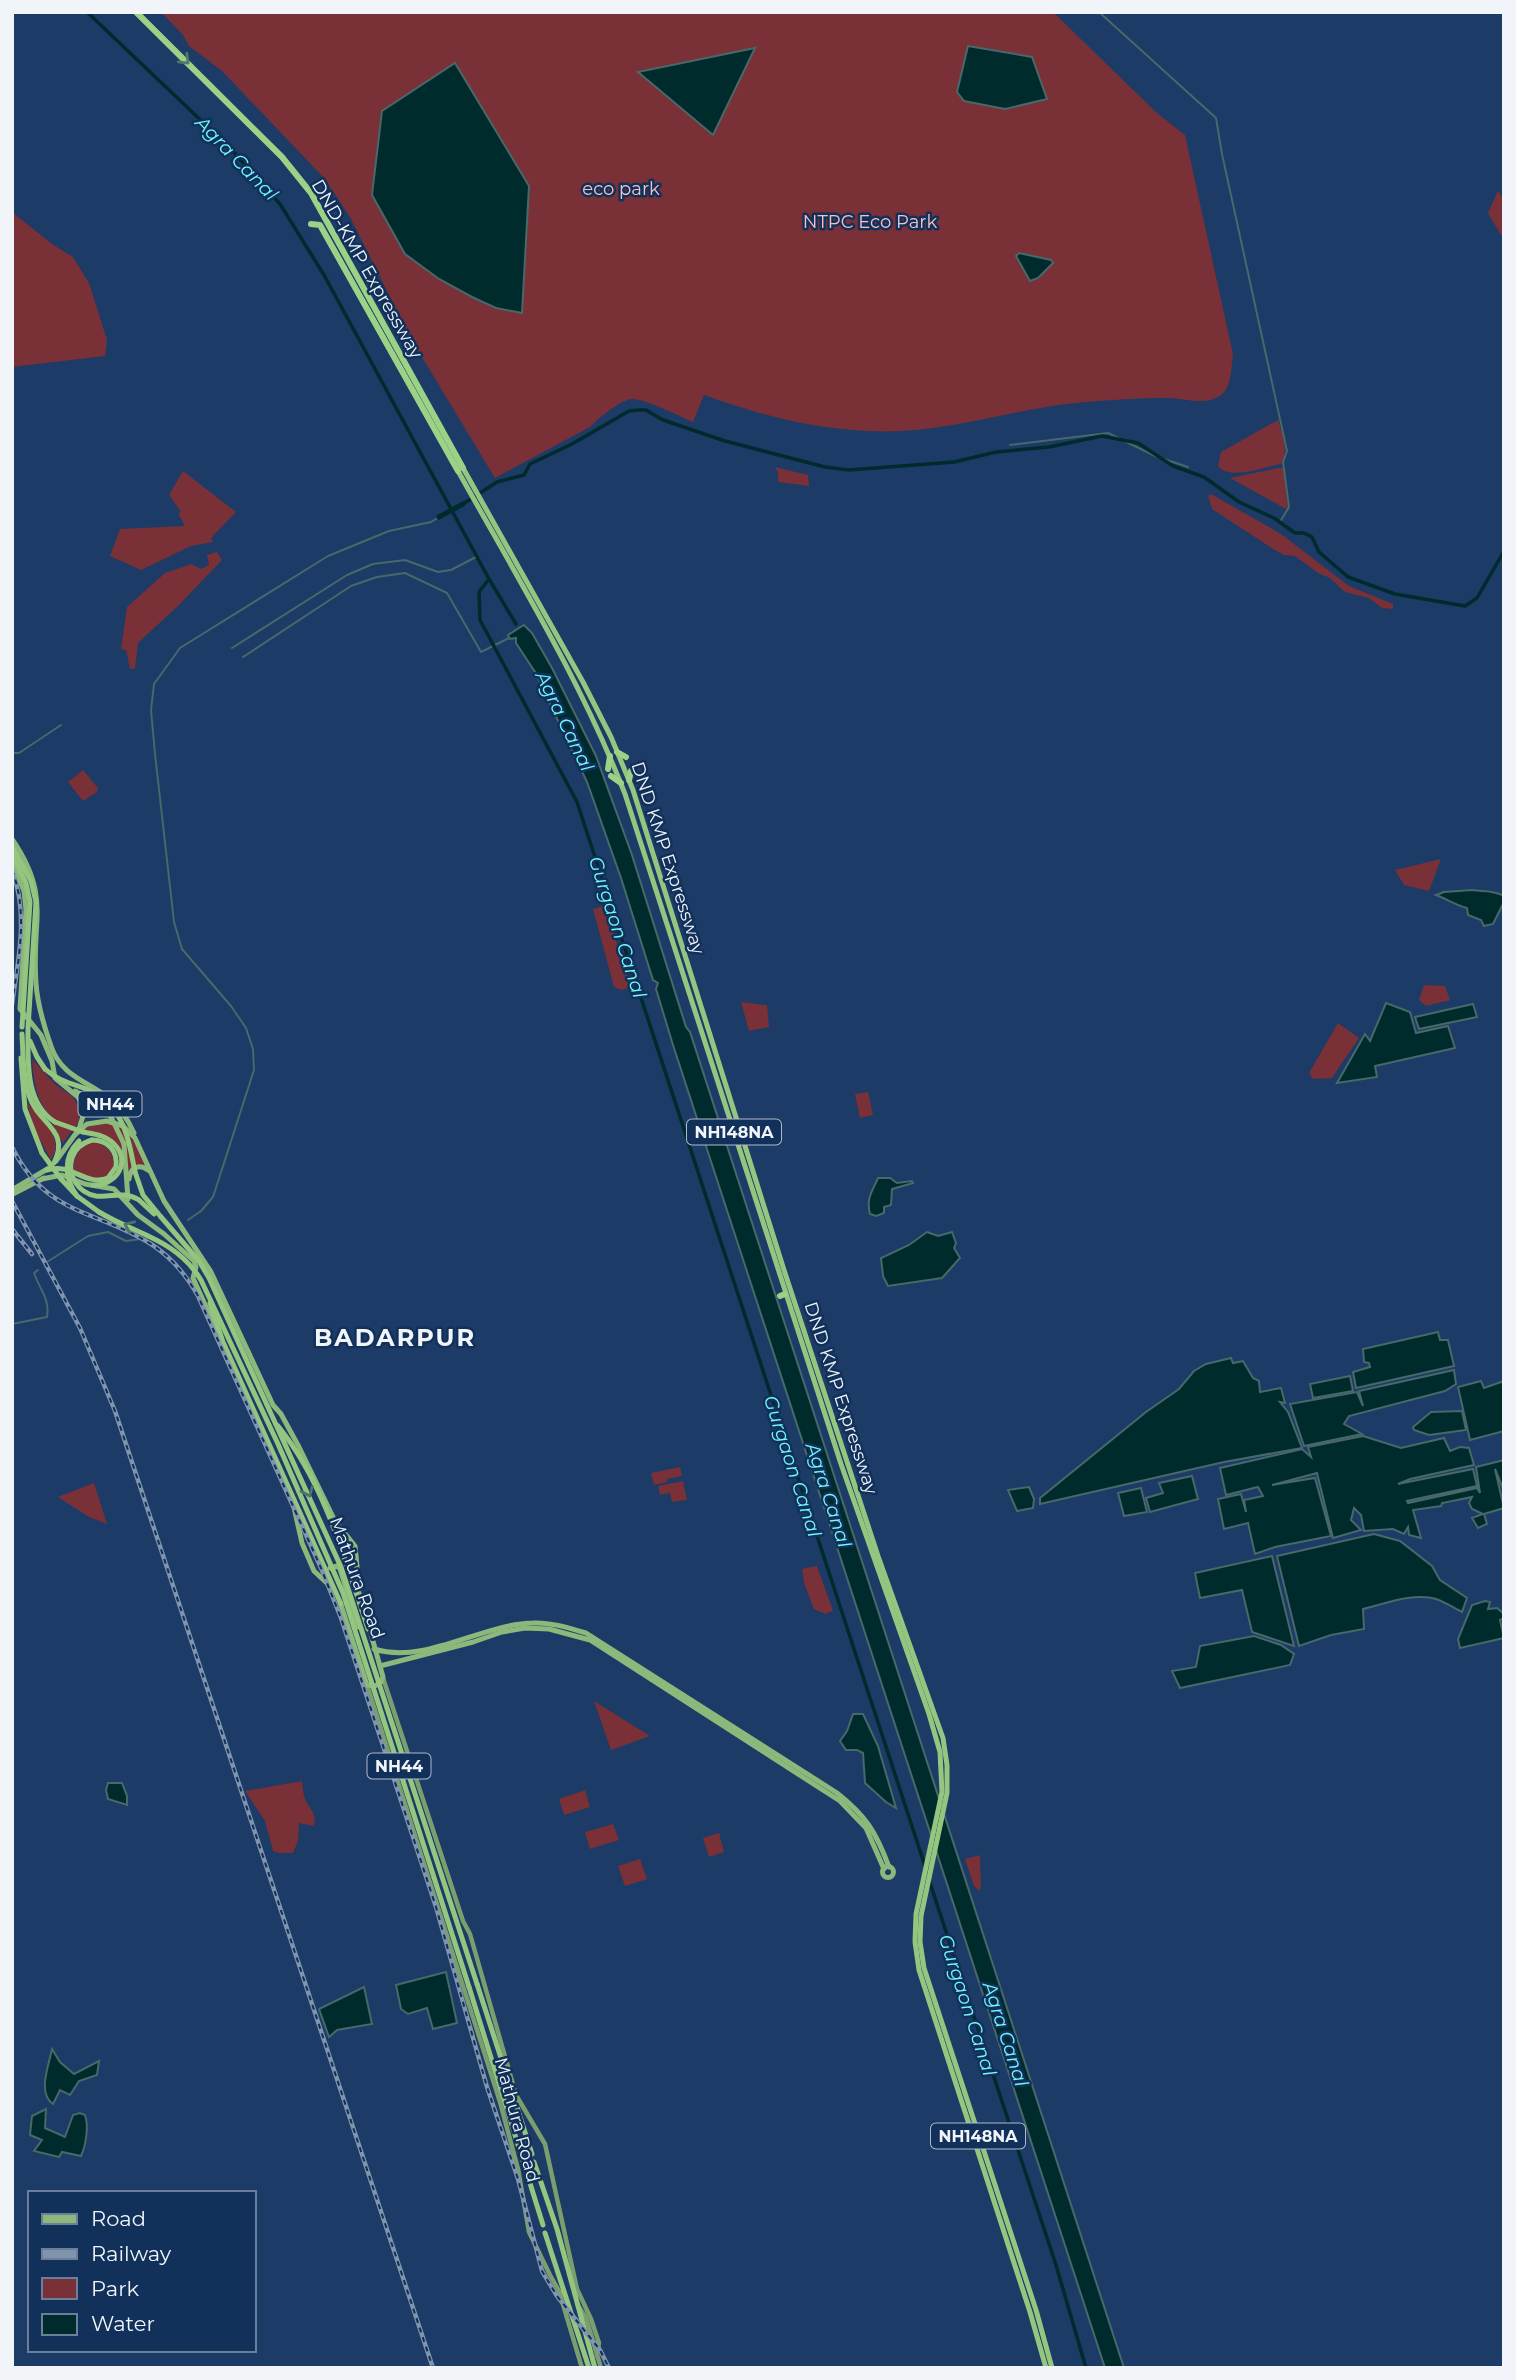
<svg xmlns="http://www.w3.org/2000/svg" width="1516" height="2380" font-family="Montserrat,sans-serif">
	<style>
		.green { fill: #793037 }
		.water { fill: #002b2c; stroke: #48686a; stroke-width: 2 }
		.lines { fill: none; stroke-linecap: round; stroke-linejoin: round }
		.stream { stroke: #48686a; stroke-width: 2 }
		.canal { stroke: #002b2c; stroke-width: 3.5 }
		.river { stroke: #002b2c; stroke-width: 5 }
		.primary-tunnel { stroke: #3c577c; stroke-width: 5; stroke-dasharray: 5 2.5; stroke-linecap: butt }
		.secondary { stroke: #7b9e6e; stroke-width: 4.5 }
		.primary { stroke: #8cb97b; stroke-width: 5 }
		.trunk { stroke: #94c680; stroke-width: 5 }
		.motorway { stroke: #9cd286; stroke-width: 6 }
		.rail-casing { stroke: #8194ad; stroke-width: 4.5 }
		.rail { stroke: #11305a; stroke-width: 2; stroke-dasharray: 5; stroke-linecap: butt }
		.primary-bridge { stroke: #8cb97b; stroke-width: 5 }
		.trunk-bridge { stroke: #94c680; stroke-width: 5 }
		.oneway { stroke: #50796e }
		.oneway2 { stroke: #4c746b }
		.labels { text-anchor: middle; stroke-width: 5; stroke-linejoin: round; paint-order: stroke }
		.shield { fill: #11305a; stroke: #aebaca; stroke-width: 2 }
		.shield-label { font-size: 16px; font-weight: bold; fill: #f1f5fa }
		.park-label { font-size: 18px; fill: #f5c2c3; stroke: #11305a }
		.street-label { font-size: 18px; fill: #f1f5fa; stroke: #11305a }
		.water-label { font-size: 19px; font-style: italic; fill: #72f9fb; stroke: #11305a }
		.district-label { font-size: 24px; font-weight: bold; letter-spacing: 2px; fill: #f1f5fa; stroke: #11305a }
	</style>
	<rect width="100%" height="100%" fill="#1c3b66"/>
	<!-- green -->
	<g class="green">
		<path d="M161 12H1053L1157 113 1185 135 1233 354C1231 369 1232 390 1218 397 1201 406 1183 397 1165 398 1139 398 1112 400 1086 402 1034 406 985 421 933 428 853 439 779 422 704 395L693 422C679 416 644 398 631 399 619 401 598 419 590 427L495 478 411 339 350 217 324 178 222 71 189 46 183 35Z"/>
		<path d="M1498 191 1504 200V240L1488 213Z"/>
		<path d="M12 212 52 244 73 257 89 283 107 340 105 356 12 367Z"/>
		<path d="M1278 420C1283 435 1289 450 1281 464 1264 467 1230 481 1218 466L1221 452Z"/>
		<path d="M775 467 808 475 809 486 778 482V472Z"/>
		<path d="M1283 467 1288 510 1230 478Z"/>
		<path d="M183 471 236 512 211 538 213 542 191 546 141 570 110 556 120 529 185 526 178 513 181 512 169 495Z"/>
		<path d="M1211 494 1281 534 1349 586 1393 604V609L1382 608 1369 598 1345 592 1330 578 1318 573 1295 556 1284 555 1273 549 1212 509 1208 496Z"/>
		<path d="M217 552 222 560 179 605 138 643 135 669H130L126 650 121 649 127 607 165 573 191 564 201 569 209 565 207 555Z"/>
		<path d="M83 770 98 788 97 792 83 801 68 782Z"/>
		<path d="M1441 859 1429 891 1404 885 1395 870Z"/>
		<path d="M605 906 631 987 622 990 614 987 611 976 593 909Z"/>
		<path d="M1424 985 1445 986 1450 1000 1426 1006 1419 1000Z"/>
		<path d="M741 1002 767 1005 769 1027 749 1031Z"/>
		<path d="M1338 1023 1359 1038 1332 1078 1313 1079 1309 1073Z"/>
		<path d="M32 1059 56 1085 72 1096 81 1109 78 1123 63 1143 53 1125 56 1121C36 1104 34 1084 32 1059Z"/>
		<path d="M868 1092 873 1115 860 1118 855 1094Z"/>
		<path d="M26 1101C41 1119 66 1137 51 1160L36 1133Z"/>
		<path d="M111 1123C132 1132 137 1146 146 1166L133 1167 128 1170 126 1143 123 1154C114 1136 101 1134 83 1130L92 1124Z"/>
		<path d="M96 1142C121 1150 119 1181 96 1178 88 1178 81 1173 74 1170 73 1154 81 1144 96 1142Z"/>
		<path d="M680 1467 682 1476 667 1479V1482L654 1485 651 1473Z"/>
		<path d="M683 1481 687 1500 672 1502 670 1493 660 1495 658 1486Z"/>
		<path d="M94 1483 107 1524 89 1517 58 1497Z"/>
		<path d="M817 1566 833 1611 825 1614 814 1609 804 1583 802 1569Z"/>
		<path d="M594 1701 650 1736 611 1750Z"/>
		<path d="M302 1781C303 1787 303 1794 305 1799 310 1810 317 1813 314 1826L299 1823 298 1841 293 1853H279L273 1851 265 1821 245 1791Z"/>
		<path d="M585 1790 590 1807 564 1815 559 1799Z"/>
		<path d="M613 1824 619 1840 590 1849 585 1832Z"/>
		<path d="M719 1833 724 1852 709 1857 703 1838Z"/>
		<path d="M980 1855 981 1886 979 1891 974 1886 965 1859Z"/>
		<path d="M640 1859 647 1879 625 1886 618 1866Z"/>
	</g>
	<!-- water -->
	<g class="water">
		<path d="M968 46 1032 57 1047 99 1005 109 964 101 957 92Z"/>
		<path d="M755 48 713 135 638 72Z"/>
		<path d="M455 63 529 186 522 313 496 308 472 297 439 279 405 254 372 195 382 111Z"/>
		<path d="M1019 253 1051 260 1053 263 1038 278 1030 281 1016 256Z"/>
		<path d="M524 625 532 633 552 668 596 756 632 855 686 1027 690 1032 1124 2368H1105L673 1045 656 989 658 983 653 980 621 878 587 782 535 672 516 643V638L510 639 508 635Z"/>
		<path d="M1472 890C1483 892 1493 890 1504 896V902L1493 924 1484 926 1481 920 1468 915 1467 908C1455 905 1447 899 1436 895L1444 892Z"/>
		<path d="M1386 1003 1410 1012 1416 1033 1448 1026 1455 1048 1375 1066 1377 1077 1337 1083 1365 1034 1370 1041Z"/>
		<path d="M1473 1004 1477 1017 1419 1029 1415 1017Z"/>
		<path d="M878 1178H890L897 1183 912 1181 913 1183 892 1189 891 1205 884 1207V1213L876 1216 870 1214C866 1198 872 1192 878 1178Z"/>
		<path d="M927 1232 938 1236 952 1232 956 1243 954 1248 960 1258 942 1278 888 1286 883 1276 881 1258 909 1245Z"/>
		<path d="M1438 1332 1440 1340H1448L1454 1366 1356 1388 1353 1372 1370 1367 1369 1363 1364 1362 1363 1349Z"/>
		<path d="M1231 1358 1233 1363 1243 1361 1253 1378 1259 1381 1260 1392 1281 1388 1285 1403 1280 1402 1288 1412 1302 1448 1224 1462 1040 1504V1498L1146 1412 1179 1389 1194 1371 1206 1364Z"/>
		<path d="M1454 1370 1456 1384 1445 1391 1349 1416 1344 1424 1362 1434 1304 1446 1290 1404 1357 1392 1363 1406 1359 1391Z"/>
		<path d="M1350 1376 1353 1391 1313 1398 1310 1384Z"/>
		<path d="M1481 1381 1484 1388 1504 1381V1431L1470 1440 1458 1387Z"/>
		<path d="M1462 1411 1466 1430 1429 1435 1414 1430 1413 1427 1431 1412Z"/>
		<path d="M1363 1436 1401 1448 1444 1438 1450 1451 1460 1447 1469 1448 1474 1465 1410 1479 1398 1484 1473 1469 1477 1486 1416 1499 1407 1501 1408 1503 1477 1488 1480 1493 1476 1467 1504 1460V1491L1495 1469 1504 1508 1484 1514 1487 1524 1478 1528 1472 1518 1483 1514 1472 1509 1469 1503 1472 1497 1442 1503 1441 1506 1413 1510 1421 1538 1409 1535 1408 1527 1404 1534 1393 1529 1364 1531 1361 1515 1354 1508 1351 1520 1361 1530 1333 1538 1317 1473 1272 1485 1315 1478 1331 1536 1275 1547 1255 1554 1248 1523 1224 1529 1218 1499 1241 1494 1246 1512 1244 1500 1263 1496 1258 1487 1226 1495 1220 1468 1302 1449 1311 1457 1308 1447Z"/>
		<path d="M1192 1476 1198 1499 1150 1512 1146 1498 1163 1493 1159 1483Z"/>
		<path d="M1029 1487 1034 1499 1033 1508 1017 1511 1008 1490Z"/>
		<path d="M1141 1488 1147 1512 1124 1516 1118 1493Z"/>
		<path d="M1374 1534 1400 1541 1432 1566 1440 1580 1467 1598 1462 1612C1454 1608 1445 1602 1436 1599 1415 1592 1384 1604 1363 1609L1364 1629 1331 1635 1299 1646 1277 1556Z"/>
		<path d="M1272 1556 1294 1646 1252 1632 1242 1590 1200 1598 1195 1573Z"/>
		<path d="M1485 1601 1490 1602 1488 1609 1497 1608 1504 1614V1618L1500 1620 1504 1638 1460 1648 1458 1639 1472 1605Z"/>
		<path d="M1254 1636 1281 1645 1294 1654 1290 1665 1180 1688 1172 1671 1196 1667 1200 1646Z"/>
		<path d="M853 1714H863L878 1746 896 1808 886 1802 865 1783 863 1753 857 1750H846L840 1741 847 1731Z"/>
		<path d="M108 1783H122L127 1796V1805L108 1799 106 1790Z"/>
		<path d="M446 1972 457 2023 433 2029 427 2008 408 2014 401 2009 396 1985Z"/>
		<path d="M364 1987 372 2024 337 2030 329 2037 319 2009Z"/>
		<path d="M52 2049 60 2062 74 2074 99 2061 97 2075 79 2081 70 2095 60 2090 53 2104C37 2093 49 2065 52 2049Z"/>
		<path d="M46 2109 45 2128 65 2137 73 2115 80 2113 85 2115C89 2126 86 2145 81 2156L62 2152 59 2157 34 2151 42 2140 30 2135 32 2116Z"/>
	</g>
	<g class="lines">
		<!-- stream -->
		<g class="stream">
			<path d="M1099 12 1216 118 1222 154 1287 451 1283 462 1289 507 1280 522"/>
			<path d="M1010 445 1108 433 1155 456 1188 467"/>
			<path d="M232 648 347 575 373 564 405 560 438 572 451 570 476 557"/>
			<path d="M243 657 351 586 377 577 405 573 447 593 481 652 509 638"/>
			<path d="M12 753H19L61 725"/>
			<path d="M188 1220 201 1211 213 1197 254 1070 253 1049 246 1028 231 1006 182 949 174 922 155 754 151 710 154 684 180 648 328 556 389 531 431 522 439 517"/>
			<path d="M47 1262 88 1236 108 1232 126 1241 148 1238"/>
			<path d="M12 1324 47 1317C50 1299 40 1290 34 1273L38 1270"/>
		</g>
		<!-- canal -->
		<g class="canal">
			<path d="M87 12 230 148 280 204 324 275 489 579 516 624"/>
			<path d="M463 504 497 482 524 475 530 464 572 444 629 411 638 410H646L663 420 725 441 825 467 849 470 954 462 996 452 1049 447 1102 436 1138 443 1173 466 1204 477 1239 502 1274 518 1295 533H1304L1312 537 1319 552 1348 577 1395 594 1465 606 1477 598 1504 551"/>
			<path d="M489 579 479 592 480 620 577 802 925 1866"/>
			<path d="M929 1880 1056 2265 1086 2368"/>
		</g>
		<!-- river -->
		<path class="river" d="M439 517 463 504"/>
		<!-- primary-tunnel -->
		<path class="primary-tunnel" d="M12 1198 14 1197"/>
		<!-- secondary -->
		<g class="secondary">
			<path d="M383 1678 463 1921 470 1934 516 2095 545 2144 577 2289 591 2319 599 2343 597 2356"/>
			<path d="M367 1685 500 2102 518 2169 529 2232 550 2275 559 2291 565 2295"/>
			<path d="M559 2291 582 2368"/>
			<path d="M579 2307 586 2318 601 2368"/>
		</g>
		<!-- primary -->
		<g class="primary">
			<path d="M12 839C52 898 31 920 36 983 37 1001 45 1029 51 1046 61 1076 87 1081 109 1098 121 1108 128 1120 134 1133"/>
			<path d="M12 861 24 891 26 910 20 1009 41 1035 52 1061 55 1078 78 1097 83 1106V1116L79 1129 56 1161"/>
			<path d="M75 1091 97 1103 111 1117"/>
			<path d="M76 1134 87 1124 107 1121 123 1126 135 1138 164 1201 211 1272 273 1405 281 1414 299 1447 335 1521 355 1546 357 1566 356 1585 364 1607"/>
			<path d="M124 1144 128 1199"/>
			<path d="M42 1179 62 1175 85 1184 114 1189 138 1215 164 1234 194 1261 196 1267 193 1278 217 1331"/>
			<path d="M129 1179C130 1168 139 1163 148 1170"/>
			<path d="M12 1190 49 1168"/>
			<path d="M13 1194 44 1178"/>
			<path d="M293 1503 302 1543 314 1571 331 1587"/>
			<path d="M330 1568 337 1566 340 1569 358 1627"/>
			<path d="M340 1602 367 1685 375 1686 381 1682 383 1677 369 1627"/>
			<path d="M374 1649C426 1665 481 1624 533 1623 550 1622 569 1628 586 1633L837 1793C866 1816 876 1832 889 1867"/>
			<path d="M380 1666 473 1642 502 1632 525 1628 549 1629 590 1640 840 1801 866 1828 884 1869"/>
			<circle cx="888" cy="1872" r="5.5"/>
		</g>
		<!-- trunk -->
		<g class="trunk">
			<path d="M463 468 583 682 611 737 633 790 784 1270 878 1556 943 1738 947 1765V1793L921 1916 920 1942 924 1968 1036 2310 1052 2368"/>
			<path d="M458 471C517 577 581 681 625 794L841 1464 929 1714 940 1752 942 1792 916 1914 915 1942 919 1970 1030 2312 1046 2368"/>
			<path d="M28 1030C28 1062 25 1103 55 1122"/>
			<path d="M22 1034C23 1054 23 1076 29 1095 37 1124 71 1129 54 1163"/>
			<path d="M30 1041 37 1057 45 1069"/>
			<path d="M21 1058 25 1109 42 1153"/>
			<path d="M83 1132C94 1134 106 1135 114 1144 132 1162 116 1186 93 1185"/>
			<path d="M47 1170C72 1162 85 1187 108 1178L116 1167C118 1151 108 1140 92 1140"/>
			<path d="M135 1172 143 1195 161 1217"/>
			<path d="M61 1179 77 1196 99 1212"/>
			<path d="M139 1200 154 1214"/>
			<path d="M210 1303 223 1342 341 1604"/>
			<path d="M278 1426C325 1484 345 1560 368 1629"/>
			<path d="M477 1984 532 2154"/>
			<path d="M469 1987 543 2225"/>
			<path d="M534 2162 557 2229 595 2368"/>
			<path d="M545 2233 589 2368"/>
		</g>
		<!-- motorway -->
		<g class="motorway">
			<path d="M136 12 282 157 311 193 463 468"/>
			<path d="M311 224 320 225 458 471"/>
			<path d="M617 752 626 757"/>
			<path d="M608 769 610 756"/>
			<path d="M611 776 621 783"/>
			<path d="M629 780 631 771"/>
			<path d="M780 1296 785 1294"/>
		</g>
		<!-- rail casing -->
		<g class="rail-casing">
			<g id="rail">
				<path d="M12 870C29 914 18 960 12 1005"/>
				<path d="M12 1147C46 1216 95 1209 151 1244 171 1257 187 1276 198 1296L321 1568 341 1618 436 1907 487 2087 518 2179 542 2271 557 2296 600 2350 609 2368"/>
				<path d="M12 1201 80 1328 115 1411 433 2368"/>
				<path d="M12 1229 32 1254"/>
			</g>
		</g>
		<!-- rail -->
		<use href="#rail" class="rail"/>
		<!-- primary-bridge -->
		<path class="primary-bridge" d="M111 1117 124 1144"/>
		<!-- trunk-bridge -->
		<g class="trunk-bridge">
			<path d="M12 847 31 881 36 902 28 1028"/>
			<path d="M12 854 26 883 30 902 22 1027"/>
			<path d="M45 1069C57 1080 69 1083 84 1088 123 1103 128 1136 135 1172"/>
			<path d="M55 1122 83 1132"/>
			<path d="M92 1140C82 1143 75 1148 72 1158 67 1175 78 1193 96 1196 112 1198 123 1190 139 1200"/>
			<path d="M42 1153 61 1179"/>
			<path d="M77 1196C64 1178 63 1157 79 1141"/>
			<path d="M99 1212C137 1235 176 1239 201 1280L278 1444 343 1593 469 1987"/>
			<path d="M161 1217 199 1261 209 1278 341 1567 477 1984"/>
		</g>
	</g>
	<!-- one-way arrows -->
	<defs><path id="oneway-chevron" d="M-2-3.5L2.5 0L-2 3.5" fill="none" stroke-width="1.6" stroke-linecap="round" stroke-linejoin="round" transform="scale(1.75)"/></defs>
	<use class="oneway" href="#oneway-chevron" transform="translate(185 60) rotate(44)"/>
	<g class="oneway2">
		<use href="#oneway-chevron" transform="translate(129 1226) rotate(-156)"/>
		<use href="#oneway-chevron" transform="translate(308 1492) rotate(67)"/>
	</g>
	<g class="labels">
		<!-- shield labels -->
		<g class="shield">
			<rect x="78.5" y="1091.5" width="63" height="25" rx="5"/>
			<rect x="687" y="1119.5" width="94" height="25" rx="5"/>
			<rect x="367.5" y="1753.5" width="63" height="25" rx="5"/>
			<rect x="931" y="2123.5" width="94" height="25" rx="5"/>
		</g>
		<g class="shield-label">
			<text x="110" y="1110">NH44</text>
			<text x="734" y="1138">NH148NA</text>
			<text x="399" y="1772">NH44</text>
			<text x="978" y="2142">NH148NA</text>
		</g>
		<!-- park labels -->
		<g class="park-label">
			<text x="621" y="195">eco park</text>
			<text x="870" y="228">NTPC Eco Park</text>
		</g>
		<!-- street labels -->
		<g class="street-label">
			<text transform="translate(367 269) rotate(60)" y="6">DND-KMP Expressway</text>
			<text transform="translate(668 858) rotate(72)" y="6">DND KMP Expressway</text>
			<text transform="translate(841 1398) rotate(72)" y="6">DND KMP Expressway</text>
			<text transform="translate(357 1578) rotate(70)" y="6">Mathura Road</text>
			<text transform="translate(517 2120) rotate(75)" y="6">Mathura Road</text>
		</g>
		<!-- water labels -->
		<g class="water-label">
			<text transform="translate(237 158) rotate(46)" y="7">Agra Canal</text>
			<text transform="translate(565 721) rotate(64)" y="7">Agra Canal</text>
			<text transform="translate(618 927) rotate(72)" y="7">Gurgaon Canal</text>
			<text transform="translate(793 1466) rotate(72)" y="7">Gurgaon Canal</text>
			<text transform="translate(829 1495) rotate(72)" y="7">Agra Canal</text>
			<text transform="translate(968 2005) rotate(72)" y="7">Gurgaon Canal</text>
			<text transform="translate(1006 2034) rotate(72)" y="7">Agra Canal</text>
		</g>
		<!-- district labels -->
		<g class="district-label">
			<text x="395" y="1346">BADARPUR</text>
		</g>
	</g>
	<!-- border -->
	<rect width="1516" height="2380" fill="none" stroke="#f1f5fa" stroke-width="28"/>
	<!-- legend -->
	<rect x="28" y="2191" width="228" height="161" fill="#11305a" stroke="#6b7f9a" stroke-width="2"/>
	<rect x="42" y="2214" width="35" height="10" fill="#8cb97b" stroke="#6b7f9a" stroke-width="2"/>
	<text x="91" y="2226" font-size="21" fill="#f1f5fa">Road</text>
	<rect x="42" y="2249" width="35" height="10" fill="#8194ad" stroke="#6b7f9a" stroke-width="2"/>
	<text x="91" y="2261" font-size="21" fill="#f1f5fa">Railway</text>
	<rect x="42" y="2278" width="35" height="21" fill="#793037" stroke="#6b7f9a" stroke-width="2"/>
	<text x="91" y="2296" font-size="21" fill="#f1f5fa">Park</text>
	<rect x="42" y="2314" width="35" height="21" fill="#002b2c" stroke="#6b7f9a" stroke-width="2"/>
	<text x="91" y="2331" font-size="21" fill="#f1f5fa">Water</text>
</svg>
